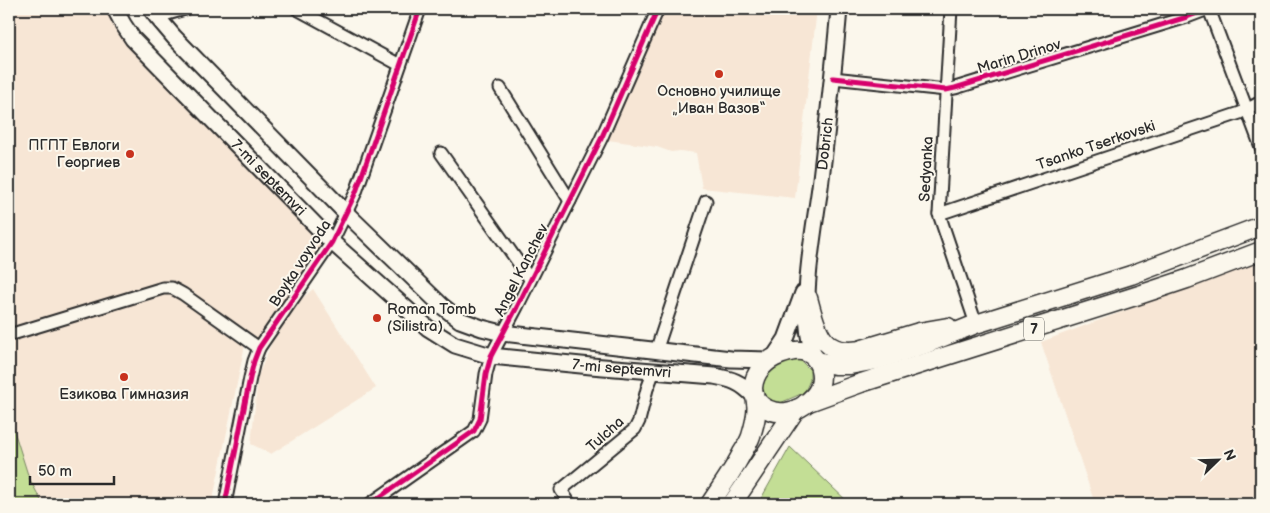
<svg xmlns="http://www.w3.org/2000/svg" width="1270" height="513" font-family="'Balsamiq Sans',sans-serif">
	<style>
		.built { fill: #f7e6d5 }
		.green { fill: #c3de95; stroke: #778460 }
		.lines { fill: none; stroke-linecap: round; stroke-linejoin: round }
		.street-casing { stroke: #2b2b2b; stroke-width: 15 }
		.secondary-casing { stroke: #2b2b2b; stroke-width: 19 }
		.primary-casing { stroke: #2b2b2b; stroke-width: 21 }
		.street { stroke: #fbf7ec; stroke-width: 11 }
		.secondary { stroke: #fbf7ec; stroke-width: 15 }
		.primary { stroke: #fbf7ec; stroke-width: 18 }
		.cycleway-casing { stroke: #fbf7ec; stroke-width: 8 }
		.cycleway { stroke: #d6006c; stroke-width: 5 }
		.poi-dot { fill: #c8321e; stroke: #fbf7ec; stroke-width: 2 }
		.labels { text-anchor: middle; stroke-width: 4; stroke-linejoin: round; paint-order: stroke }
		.shield { fill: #fbf7ec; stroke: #696865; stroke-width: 1 }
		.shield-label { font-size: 14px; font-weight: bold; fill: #2b2b2b }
		.street-label { font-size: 15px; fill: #2b2b2b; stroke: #fbf7ec }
		.poi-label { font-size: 15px; fill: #2b2b2b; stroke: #fbf7ec }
	</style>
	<rect width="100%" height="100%" fill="#fbf7ec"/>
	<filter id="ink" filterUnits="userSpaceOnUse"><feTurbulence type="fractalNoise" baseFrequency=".02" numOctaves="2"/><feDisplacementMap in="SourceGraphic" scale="10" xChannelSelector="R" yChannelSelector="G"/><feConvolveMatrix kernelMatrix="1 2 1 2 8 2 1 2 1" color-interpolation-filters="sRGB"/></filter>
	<g filter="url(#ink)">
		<!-- built -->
		<g class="built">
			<path d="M9 9H115L332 242 259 348 246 340 212 504H43L29 478 9 415Z"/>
			<path d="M658 9H817L795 198 702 188 696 153 680 151 671 152 657 147 601 139Z"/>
			<path d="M1261 260V494L1238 504H1095L1041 342Z"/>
			<path d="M313 289 376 388 271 454 251 444 258 376 283 315Z"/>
		</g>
		<!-- green -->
		<g class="green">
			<path d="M792 357 800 360 810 370V380L806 389 801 394 780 403 763 400 758 388 763 374Z"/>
			<path d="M9 415 29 478 43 504H9Z"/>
			<path d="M790 447 850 504H758Z"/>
		</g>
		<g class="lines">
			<!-- street casing -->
			<g class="street-casing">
				<g id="street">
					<path d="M297 9 400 65"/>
					<path d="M951 9 939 214 976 324"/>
					<path d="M1209 9 1261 147"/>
					<path d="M157 17 185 9"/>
					<path d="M833 78 946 90 955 88 1187 17 1208 9"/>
					<path d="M500 88 570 201"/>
					<path d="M441 153 530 279"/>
					<path d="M939 214 1240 113 1261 102"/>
					<path d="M9 335 163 288H172L183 294 259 348"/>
					<path d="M656 351 706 201"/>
					<path d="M225 504 250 378 254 361 259 348 332 242 356 192 420 9"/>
					<path d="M370 504 474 431 480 419 486 374 491 356 517 307 601 139 658 9"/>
					<path d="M570 504 561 490 635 429 639 421 647 389 654 371"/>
				</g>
			</g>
			<!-- secondary casing -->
			<g class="secondary-casing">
				<g id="secondary">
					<path id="s1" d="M115 9 123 24 133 39 332 242 428 328 455 345 491 356 591 366 714 376C731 379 741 382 754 396"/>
					<path d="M151 9 157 17 174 37 346 213 442 306 460 320 482 328 502 333 731 359 769 360"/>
					<path d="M774 357 786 339 803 293"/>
					<path id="s2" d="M814 358C798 309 813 238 820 187 827 128 834 68 839 9"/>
				</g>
			</g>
			<!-- primary casing -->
			<g class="primary-casing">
				<g id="primary">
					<path d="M808 298C816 326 820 357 859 350L919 332 948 327"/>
					<path d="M817 361 835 365H850L877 360 926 344 976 324 1131 275 1261 226"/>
					<path d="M806 403 861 383 1139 295 1187 279 1261 251"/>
					<path d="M710 504C721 487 733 471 742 453 745 448 749 442 751 436 754 426 758 413 756 403 756 398 753 393 753 388 754 372 766 360 780 355 789 352 797 349 806 352 824 359 825 385 813 397 798 414 773 419 757 401"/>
					<path d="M732 504 796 409"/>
				</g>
			</g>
			<!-- street -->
			<use href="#street" class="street"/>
			<!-- secondary -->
			<use href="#secondary" class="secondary"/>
			<!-- primary -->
			<use href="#primary" class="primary"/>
			<!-- cycleway casing -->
			<g class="cycleway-casing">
				<g id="cycleway">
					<path d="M833 78 946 90 955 88 1187 17 1208 9"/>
					<path d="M225 504 250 378 254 361 259 348 332 242 356 192 420 9"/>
					<path d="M370 504 474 431 480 419 486 374 491 356 517 307 601 139 658 9"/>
				</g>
			</g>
			<!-- cycleway -->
			<use href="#cycleway" class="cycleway"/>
		</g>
	</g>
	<!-- markers -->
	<g class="poi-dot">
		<circle cx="719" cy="74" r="5"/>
		<circle cx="130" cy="154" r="5"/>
		<circle cx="377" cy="318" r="5"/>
		<circle cx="124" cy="377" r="5"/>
	</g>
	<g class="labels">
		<!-- shield labels -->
		<rect class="shield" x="1024" y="317.5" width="20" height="23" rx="4"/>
		<g class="shield-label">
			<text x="1034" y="334">7</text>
		</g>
		<!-- street labels -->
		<g class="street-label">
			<text transform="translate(1019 56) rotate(-17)" y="5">Marin Drinov</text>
			<text dy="5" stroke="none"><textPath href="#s2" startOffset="216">Dobrich</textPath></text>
			<text transform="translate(1096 145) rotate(-19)" y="5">Tsanko Tserkovski</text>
			<text transform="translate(926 169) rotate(-87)" y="5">Sedyanka</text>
			<text dy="5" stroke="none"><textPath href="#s1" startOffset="229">7-mi septemvri</textPath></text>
			<text transform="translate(300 263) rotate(-57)" y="5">Boyka voyvoda</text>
			<text transform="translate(521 270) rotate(-63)" y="5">Angel Kanchev</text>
			<text dy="5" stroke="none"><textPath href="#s1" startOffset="649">7-mi septemvri</textPath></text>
			<text transform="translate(605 434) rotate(-42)" y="5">Tulcha</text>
		</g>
		<!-- poi labels -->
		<g class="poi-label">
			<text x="719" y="96">Основно училище<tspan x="719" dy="17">„Иван Вазов“</tspan></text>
			<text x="120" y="150" text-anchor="end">ПГПТ Евлоги<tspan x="120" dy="17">Георгиев</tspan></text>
			<text x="387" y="314" text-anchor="start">Roman Tomb<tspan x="387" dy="17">(Silistra)</tspan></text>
			<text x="124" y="399">Езикова Гимназия</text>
		</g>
	</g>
	<!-- margin -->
	<rect width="1270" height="513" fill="none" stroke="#fbf7ec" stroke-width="30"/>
	<rect x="15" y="15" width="1240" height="483" fill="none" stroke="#2b2b2b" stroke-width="2" filter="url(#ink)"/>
	<!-- north arrow -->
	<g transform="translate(1218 460) rotate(67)" stroke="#fbf7ec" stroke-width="4" paint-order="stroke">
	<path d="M0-4L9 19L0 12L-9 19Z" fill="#2b2b2b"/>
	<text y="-8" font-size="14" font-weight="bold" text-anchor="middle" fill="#2b2b2b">N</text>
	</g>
	<!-- scale -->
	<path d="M30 476v8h84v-8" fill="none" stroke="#2b2b2b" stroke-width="2.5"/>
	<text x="38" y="476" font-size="15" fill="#2b2b2b" stroke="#fbf7ec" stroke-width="4" paint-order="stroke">50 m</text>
</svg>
